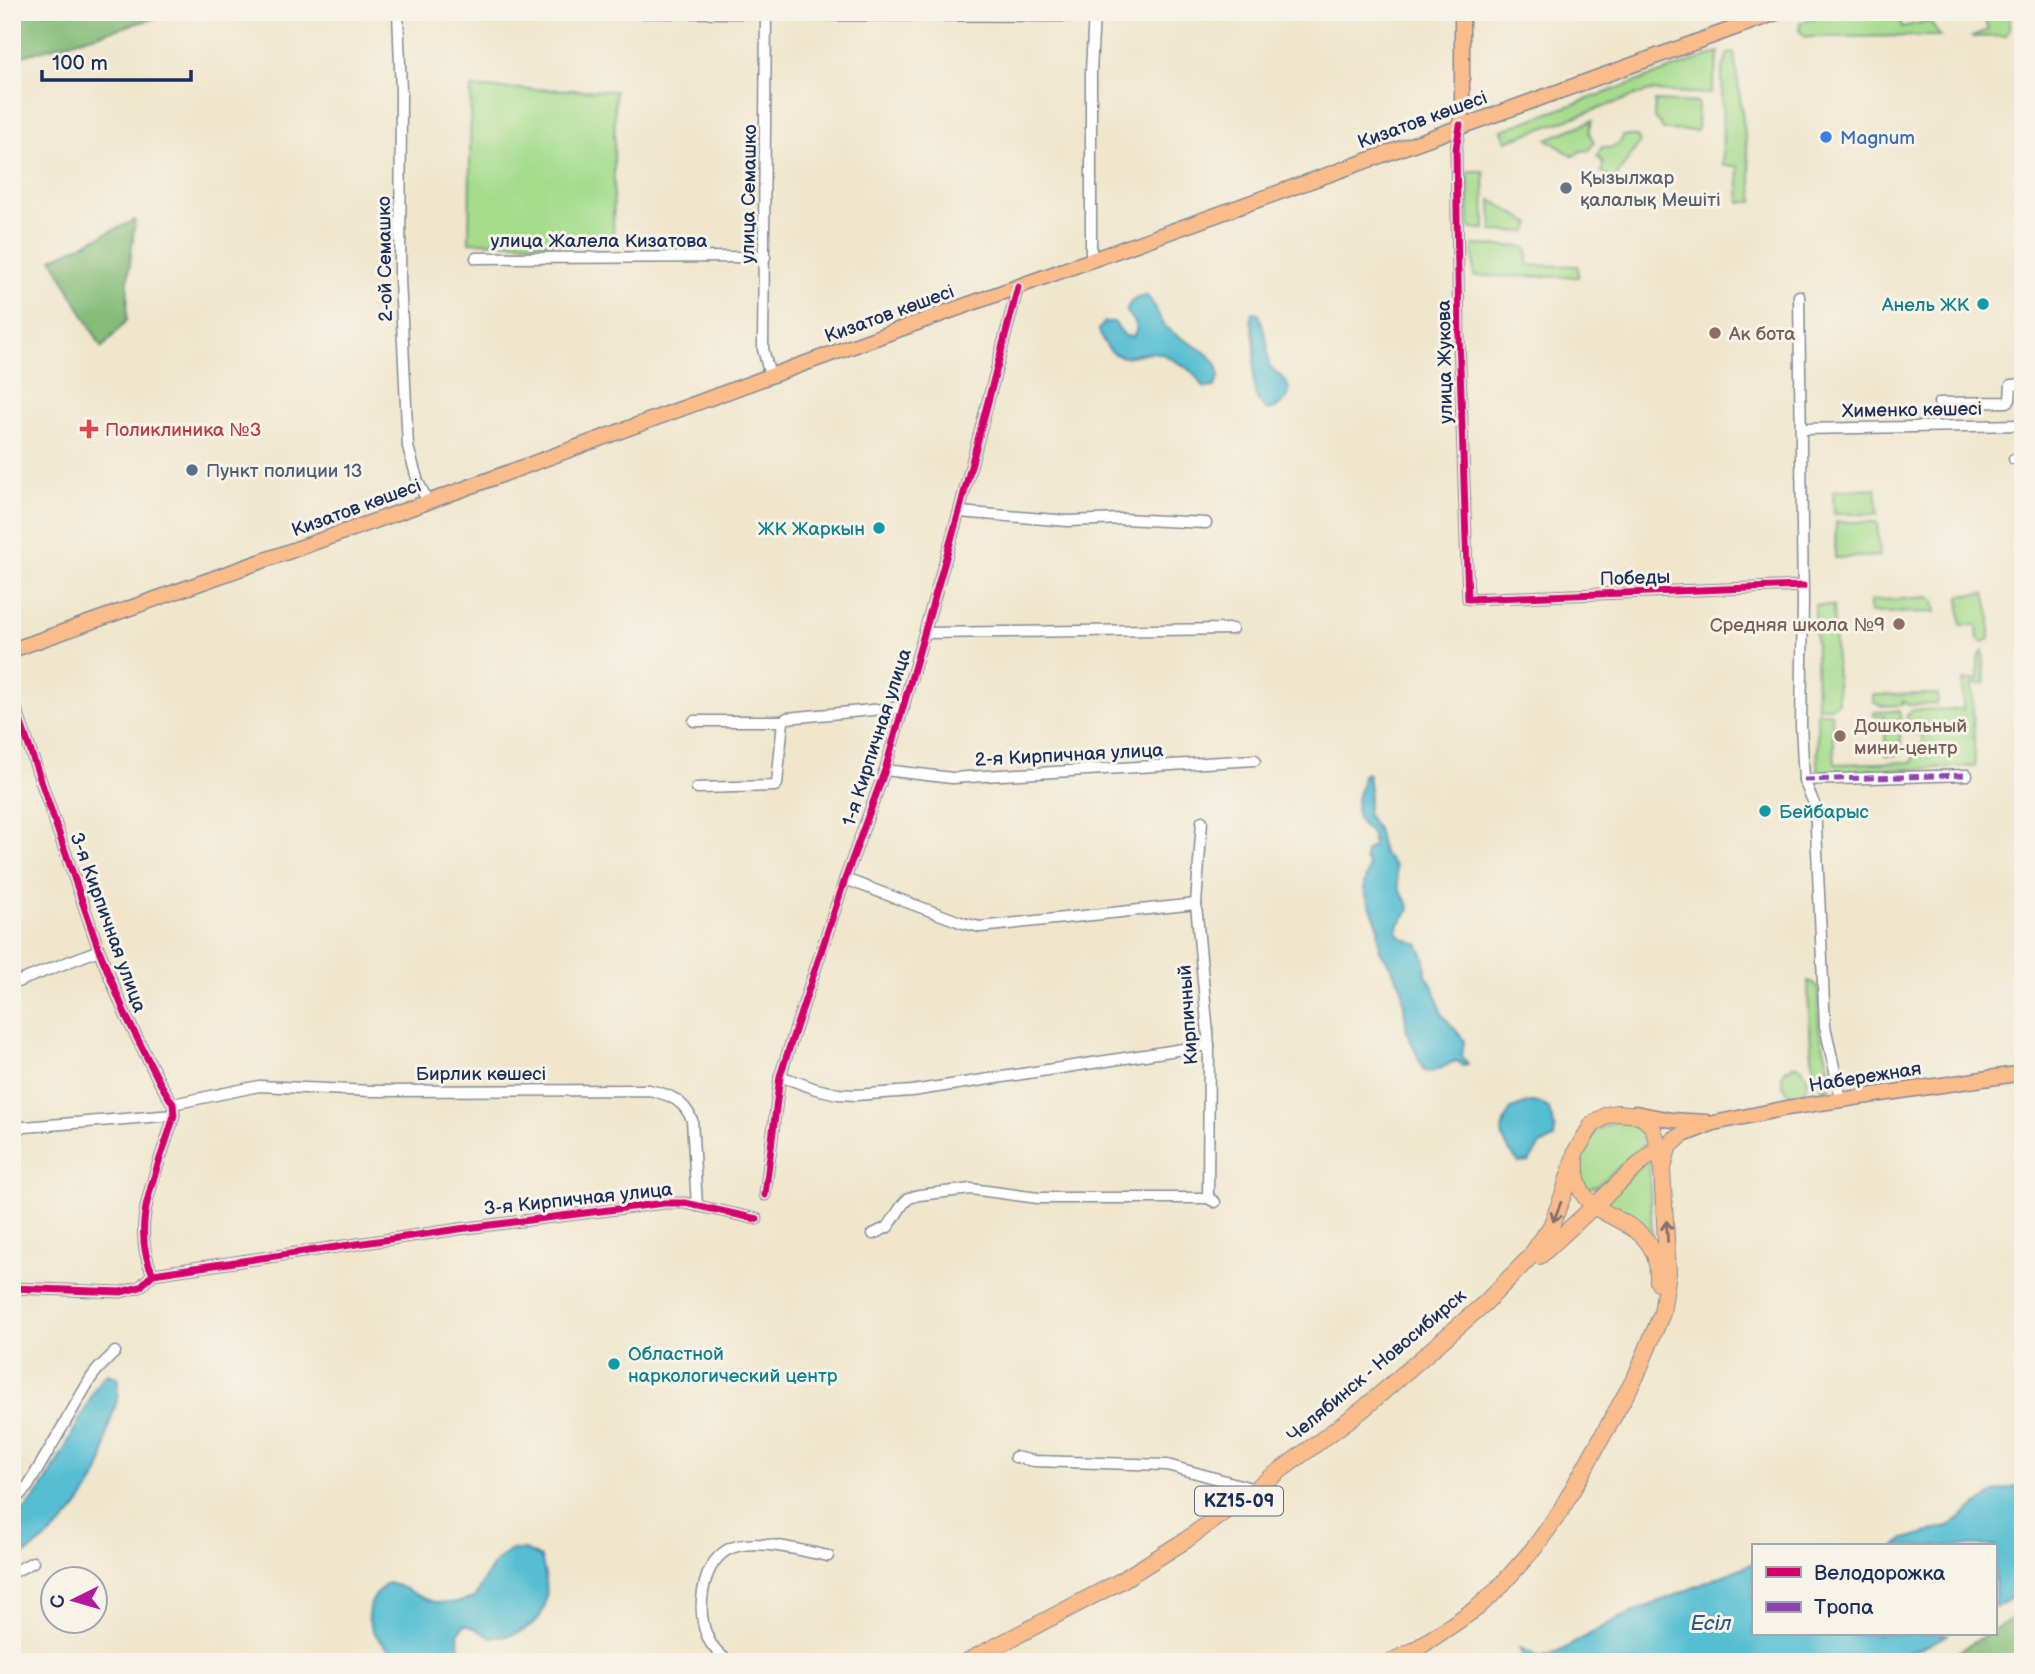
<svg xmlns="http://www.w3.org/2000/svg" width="2035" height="1674" font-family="'Balsamiq Sans',sans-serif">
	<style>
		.green { fill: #a5dc8c; stroke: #608675; stroke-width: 2 }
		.forest { fill: #84bc78; stroke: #50766b; stroke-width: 2 }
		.water { fill: #55bed2; stroke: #387698; stroke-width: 2 }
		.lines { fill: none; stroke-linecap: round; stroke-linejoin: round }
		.minor-casing { stroke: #858a95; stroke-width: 13 }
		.major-casing { stroke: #858a95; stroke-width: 17 }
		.highway-casing { stroke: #858a95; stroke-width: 18 }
		.minor { stroke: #fff; stroke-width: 10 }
		.major { stroke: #fabc8b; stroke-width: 14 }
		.highway { stroke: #fabc8b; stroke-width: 16 }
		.quiet { stroke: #8e44ad; stroke-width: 5; stroke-dasharray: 10 5; stroke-linecap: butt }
		.cycleway-casing { stroke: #f7f3e8; stroke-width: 11 }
		.cycleway { stroke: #d6006c; stroke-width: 7 }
		.oneway { stroke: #7f6e72 }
		.shop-dot { fill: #3f7fe0; stroke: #f7f3e8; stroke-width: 2.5 }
		.worship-dot { fill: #6b7280; stroke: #f7f3e8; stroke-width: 2.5 }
		.culture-dot { fill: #0f9aa8; stroke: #f7f3e8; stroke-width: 2.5 }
		.education-dot { fill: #8d6e63; stroke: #f7f3e8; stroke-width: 2.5 }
		.health-dot { fill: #e0444e; stroke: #f7f3e8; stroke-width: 2.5 }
		.service-dot { fill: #5c6f8a; stroke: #f7f3e8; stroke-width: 2.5 }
		.labels { text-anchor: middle; stroke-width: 6; stroke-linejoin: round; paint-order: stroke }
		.shield { fill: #f7f3e8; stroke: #5d6a87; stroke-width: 2 }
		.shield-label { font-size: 18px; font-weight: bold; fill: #1b2f5e }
		.street-label { font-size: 19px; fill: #1b2f5e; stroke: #f7f3e8 }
		.shop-label { font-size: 19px; fill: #366cbe; stroke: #f7f3e8; text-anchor: start }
		.worship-label { font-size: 19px; fill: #5b616d; stroke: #f7f3e8; text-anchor: start }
		.culture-label { font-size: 19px; fill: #0d838f; stroke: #f7f3e8; text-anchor: end }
		.education-label { font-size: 19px; fill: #785e54; stroke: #f7f3e8; text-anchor: start }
		.health-label { font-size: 19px; fill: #be3a42; stroke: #f7f3e8; text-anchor: start }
		.service-label { font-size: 19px; fill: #4e5e75; stroke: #f7f3e8; text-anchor: start }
		.water-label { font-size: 21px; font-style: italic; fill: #2c5a81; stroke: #f7f3e8 }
	</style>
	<rect width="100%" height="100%" fill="#f7f3e8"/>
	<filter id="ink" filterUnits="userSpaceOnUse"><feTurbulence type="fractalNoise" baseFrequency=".0143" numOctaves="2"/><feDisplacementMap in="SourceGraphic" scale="14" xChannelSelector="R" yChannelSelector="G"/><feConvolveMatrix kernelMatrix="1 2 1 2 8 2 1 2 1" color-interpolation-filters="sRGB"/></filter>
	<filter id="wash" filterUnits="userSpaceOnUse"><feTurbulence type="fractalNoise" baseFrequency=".00686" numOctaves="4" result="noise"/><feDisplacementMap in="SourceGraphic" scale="28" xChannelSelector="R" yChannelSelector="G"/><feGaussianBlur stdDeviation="1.57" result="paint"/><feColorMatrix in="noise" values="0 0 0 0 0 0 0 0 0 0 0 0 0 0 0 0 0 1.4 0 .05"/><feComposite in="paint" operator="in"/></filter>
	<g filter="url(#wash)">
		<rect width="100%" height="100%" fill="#efe6cc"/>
		<!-- green -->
		<g class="green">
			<path d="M1829 12H1897L1902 27 1929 21 1940 36 1806 37 1799 30 1800 23Z"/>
			<path d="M1982 12H2010L2009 30 2006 36 1971 37 1988 30Z"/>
			<path d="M1719 52 1711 94 1649 91 1506 141 1502 130Z"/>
			<path d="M1734 53 1754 202H1740L1738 166H1723L1722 71 1728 54Z"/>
			<path d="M471 88 615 91 613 244 469 242Z"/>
			<path d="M1655 101 1698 103 1697 131 1663 130 1660 123 1654 118Z"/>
			<path d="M1592 121 1589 133 1594 142 1589 150 1581 151 1573 156 1547 139Z"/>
			<path d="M1623 136H1637L1640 142 1614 180 1602 172 1603 163 1597 156 1602 147 1612 148 1621 141Z"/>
			<path d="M1468 171H1484L1485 229H1472L1469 225Z"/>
			<path d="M1491 200 1531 224 1527 232 1492 231Z"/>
			<path d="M1473 245 1524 247 1528 251V265L1578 266V277L1474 276Z"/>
			<path d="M1876 488 1878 514H1834L1833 491Z"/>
			<path d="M1836 522H1877L1880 556 1835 558Z"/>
			<path d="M1985 593 1990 615V639L1983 642 1978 639 1977 625H1961L1960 596Z"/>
			<path d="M1930 597 1934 601 1936 612 1870 613V601Z"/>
			<path d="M1815 605 1833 606 1838 702 1831 707H1817Z"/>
			<path d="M1983 651 1985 683 1972 684 1975 766 1818 774 1817 712H1829L1832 715 1835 764 1913 762V755L1922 754V734L1911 733 1907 728V715L1912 710 1963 709V681L1978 679V657Z"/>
			<path d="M1938 694V701L1936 704 1908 705 1903 701 1902 705 1881 706 1873 702V695Z"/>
			<path d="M1898 711 1900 714 1901 751 1897 755H1886L1884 716H1874V712Z"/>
			<path d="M1808 981 1814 983 1818 988 1819 1029 1831 1074 1830 1087 1824 1090C1808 1079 1809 1002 1808 981Z"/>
			<path d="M1798 1065C1807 1072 1810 1081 1805 1092L1792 1096C1778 1084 1777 1069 1798 1065Z"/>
			<path d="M1623 1118 1645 1124 1650 1140 1597 1186 1588 1188 1580 1181 1581 1156 1597 1130Z"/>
			<path d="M1649 1158 1652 1237 1601 1204Z"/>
		</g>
		<!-- forest -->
		<g class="forest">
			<path d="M12 12H177L12 59Z"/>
			<path d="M135 220 128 280 127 320 102 348 52 259Z"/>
			<path d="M2023 1611V1662H1922L1960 1651 1987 1634H1995V1629Z"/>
		</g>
		<!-- water -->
		<g class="water">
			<path d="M1147 296C1156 305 1157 318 1167 328 1183 344 1235 356 1214 387L1205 388C1198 383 1198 377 1192 372 1186 367 1166 355 1159 353 1140 348 1124 367 1108 348 1103 341 1100 337 1099 329L1105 322H1114L1125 336 1133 337C1142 322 1131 321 1126 310 1131 300 1136 297 1147 296Z"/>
			<path d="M1256 312 1259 314 1267 342 1269 366C1274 371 1283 377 1286 382 1296 397 1279 408 1267 410 1246 396 1256 367 1255 346 1254 336 1252 327 1251 317L1252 313Z"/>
			<path d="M1368 773 1370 790 1367 815 1377 829 1383 853 1395 866 1399 890 1408 903 1409 911 1399 924 1397 932 1402 938 1418 944 1425 959 1426 975 1435 991 1442 1014 1464 1040 1462 1056 1468 1064 1464 1066 1457 1061C1443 1064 1439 1074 1424 1071L1407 1032 1402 988 1390 965 1380 951 1378 925 1365 893 1364 884 1369 867 1365 859 1366 851 1373 846C1373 825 1362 832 1358 818 1352 801 1362 791 1363 775Z"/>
			<path d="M1530 1102 1541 1103 1549 1109 1555 1128 1554 1139 1540 1145 1529 1162 1519 1163C1503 1143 1495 1133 1511 1109Z"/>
			<path d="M107 1374 117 1377C121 1399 113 1409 108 1429 105 1439 106 1450 103 1460 86 1508 53 1537 12 1563V1522C44 1496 65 1447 84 1411 92 1398 94 1383 107 1374Z"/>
			<path d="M2023 1485V1591L1995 1608V1546H1896L1905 1539 1947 1527 1996 1492Z"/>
			<path d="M511 1550H525L541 1558C551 1592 551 1624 511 1635 505 1637 495 1638 489 1636 479 1632 478 1627 464 1625L458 1634 461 1662H400C375 1634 350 1617 387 1583 405 1586 413 1595 429 1600 444 1606 460 1602 474 1598 487 1577 488 1564 511 1550Z"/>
			<path d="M1753 1563V1634H1949L1922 1648 1875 1662H1524L1520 1648 1541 1658 1558 1652 1617 1619Z"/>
		</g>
	</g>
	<g filter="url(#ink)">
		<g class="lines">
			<!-- minor casing -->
			<g class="minor-casing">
				<g id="minor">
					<path d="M398 12 401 92 400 279 408 447 418 482 428 502"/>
					<path d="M481 12 766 13"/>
					<path d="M766 12 763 349 770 376"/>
					<path d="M816 15 1094 16"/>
					<path d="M1460 125 1456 149 1459 337 1468 599 1803 586"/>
					<path d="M476 258 765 257"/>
					<path d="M1091 260V72L1094 12"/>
					<path d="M1799 296 1803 602 1801 725 1804 780 1815 806 1825 1026 1841 1099"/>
					<path d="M1939 403 2007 402 2010 400 2011 385 2023 384"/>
					<path d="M1802 429 2023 425"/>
					<path d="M2014 459H2023"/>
					<path d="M959 512 1068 521 1123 519 1206 523"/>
					<path d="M926 633 1232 629"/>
					<path d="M12 697 99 950 126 1016 160 1083 173 1104 174 1115C161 1166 127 1222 153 1274"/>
					<path d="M694 721H783"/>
					<path d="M885 770 952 778 1255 760"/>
					<path d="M1804 780 1967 775"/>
					<path d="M697 788 775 786 777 784 783 721 787 718 904 707"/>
					<path d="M1202 821 1196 904 1209 1045 1208 1198 1215 1202"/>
					<path d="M845 879 963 923 980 927 1196 904"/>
					<path d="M12 984 99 950"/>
					<path d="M780 1076 816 1089 838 1094 855 1095 912 1091 1209 1045"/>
					<path d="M173 1104 259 1086 372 1091 649 1090C668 1094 684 1100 692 1120L697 1206"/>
					<path d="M12 1128 174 1115"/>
					<path d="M765 1195 780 1076 845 879 885 770 959 512 1018 287"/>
					<path d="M873 1234 888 1227 903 1204 909 1198 919 1195 971 1189 1038 1198H1208"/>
					<path d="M12 1288 121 1292 140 1287 153 1274 459 1229 664 1203H685L757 1219"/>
					<path d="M1015 1457 1034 1461 1167 1465 1255 1489"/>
					<path d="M12 1503 28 1486 91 1378 98 1369 115 1352"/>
					<path d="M12 1573 33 1562"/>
					<path d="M729 1662C720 1655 712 1648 708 1638 696 1612 701 1566 727 1550 751 1536 802 1551 828 1556"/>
				</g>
			</g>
			<!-- major casing -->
			<g class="major-casing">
				<g id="major">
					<path d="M1460 125 1462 110V12"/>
					<path d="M12 650 428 502 770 376 1779 12"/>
					<path d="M1636 1113 1671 1120 1706 1122"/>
					<path d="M1673 1139 1714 1123 1787 1108 2023 1073"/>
				</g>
			</g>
			<!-- highway casing -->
			<g class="highway-casing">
				<g id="highway">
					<path d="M1576 1163C1573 1220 1632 1210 1652 1249 1658 1259 1658 1271 1658 1282"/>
					<path d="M1664 1165 1668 1148 1683 1134"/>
					<path d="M1540 1256 1659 1146"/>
					<path d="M966 1662 1119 1582 1186 1540 1362 1410 1485 1303 1529 1258 1551 1226 1563 1195 1576 1151 1592 1125 1607 1115 1617 1113 1640 1115 1652 1126 1661 1153 1668 1273 1662 1313 1636 1376 1560 1512 1535 1547 1497 1590 1477 1608 1415 1650 1390 1662"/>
				</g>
			</g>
			<!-- minor -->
			<use href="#minor" class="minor"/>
			<!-- major -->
			<use href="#major" class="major"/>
			<!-- highway -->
			<use href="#highway" class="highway"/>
			<!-- quiet -->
			<path class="quiet" d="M1804 780 1967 775"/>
			<!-- cycleway casing -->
			<g class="cycleway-casing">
				<g id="cycleway">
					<path d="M1460 125 1456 149 1459 337 1468 599 1803 586"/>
					<path d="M12 697 99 950 126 1016 160 1083 173 1104 174 1115C161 1166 127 1222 153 1274"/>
					<path d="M765 1195 780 1076 845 879 885 770 959 512 1018 287"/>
					<path d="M12 1288 121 1292 140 1287 153 1274 459 1229 664 1203H685L757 1219"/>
				</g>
			</g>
			<!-- cycleway -->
			<use href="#cycleway" class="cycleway"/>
		</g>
		<!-- one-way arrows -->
		<defs><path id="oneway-shaft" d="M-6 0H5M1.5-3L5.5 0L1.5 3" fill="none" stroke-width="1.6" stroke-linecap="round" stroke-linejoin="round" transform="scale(1.75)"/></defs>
		<g class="oneway">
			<use href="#oneway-shaft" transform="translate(1557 1212) rotate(112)"/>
			<use href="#oneway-shaft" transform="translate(1667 1231) rotate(-93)"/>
		</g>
	</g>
	<!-- markers -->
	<circle class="shop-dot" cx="1826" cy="137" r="7"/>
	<circle class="worship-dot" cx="1566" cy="188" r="7"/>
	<g class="culture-dot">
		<circle cx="1983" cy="304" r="7"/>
		<circle cx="879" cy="528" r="7"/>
		<circle cx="1765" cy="811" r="7"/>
		<circle cx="614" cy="1364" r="7"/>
	</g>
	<g class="education-dot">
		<circle cx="1715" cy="333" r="7"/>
		<circle cx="1899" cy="624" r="7"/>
		<circle cx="1840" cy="736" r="7"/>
	</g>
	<path class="health-dot" d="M85.5 418.5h7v7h7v7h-7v7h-7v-7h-7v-7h7z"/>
	<circle class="service-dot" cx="192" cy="470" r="7"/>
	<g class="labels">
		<!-- shield labels -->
		<rect class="shield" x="1195" y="1486.5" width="88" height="29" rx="5"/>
		<g class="shield-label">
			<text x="1239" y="1507">KZ15-09</text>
		</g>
		<!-- street labels -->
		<g class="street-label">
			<text transform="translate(1422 119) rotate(-20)" y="7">Кизатов көшесі</text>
			<text transform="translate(748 194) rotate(-89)" y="7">улица Семашко</text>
			<text x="599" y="247">улица Жалела Кизатова</text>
			<text transform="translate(384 259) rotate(-91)" y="7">2-ой Семашко</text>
			<text transform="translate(889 313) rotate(-20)" y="7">Кизатов көшесі</text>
			<text transform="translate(1444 362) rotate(-91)" y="7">улица Жукова</text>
			<text transform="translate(1912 409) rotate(-1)" y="7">Хименко көшесі</text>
			<text transform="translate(356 507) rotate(-20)" y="7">Кизатов көшесі</text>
			<text transform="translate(1635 577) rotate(-2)" y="7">Победы</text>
			<text transform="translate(876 737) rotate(-72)" y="7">1-я Кирпичная улица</text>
			<text transform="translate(1069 754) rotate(-3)" y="7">2-я Кирпичная улица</text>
			<text transform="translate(109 922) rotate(70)" y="7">3-я Кирпичная улица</text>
			<text transform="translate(1187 1015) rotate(-94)" y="7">Кирпичный</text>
			<text x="481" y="1080">Бирлик көшесі</text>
			<text transform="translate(1865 1076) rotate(-9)" y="7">Набережная</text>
			<text transform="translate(578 1198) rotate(-6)" y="7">3-я Кирпичная улица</text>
			<text transform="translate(1376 1365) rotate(-40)" y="7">Челябинск - Новосибирск</text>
		</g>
		<!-- shop labels -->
		<g class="shop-label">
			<text x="1840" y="144">Magnum</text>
		</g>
		<!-- worship labels -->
		<g class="worship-label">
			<text x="1580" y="184">Қызылжар<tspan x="1580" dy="22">қалалық Мешіті</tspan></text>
		</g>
		<!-- culture labels -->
		<g class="culture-label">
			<text x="1969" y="311">Анель ЖК</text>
			<text x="865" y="535">ЖК Жаркын</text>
			<text x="1779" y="818" text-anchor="start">Бейбарыс</text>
			<text x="628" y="1360" text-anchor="start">Областной<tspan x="628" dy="22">наркологический центр</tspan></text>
		</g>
		<!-- education labels -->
		<g class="education-label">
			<text x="1729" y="340">Ак бота</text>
			<text x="1885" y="631" text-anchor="end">Средняя школа №9</text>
			<text x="1854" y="732">Дошкольный<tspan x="1854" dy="22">мини-центр</tspan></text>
		</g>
		<!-- health labels -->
		<g class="health-label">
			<text x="105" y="436">Поликлиника №3</text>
		</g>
		<!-- service labels -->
		<g class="service-label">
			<text x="206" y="477">Пункт полиции 13</text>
		</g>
		<!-- water labels -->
		<g class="water-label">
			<text x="1711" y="1630">Есіл</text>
		</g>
	</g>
	<!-- margin -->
	<rect width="2035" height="1674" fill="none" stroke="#f7f3e8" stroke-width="42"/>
	<!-- legend -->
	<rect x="1752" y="1544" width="245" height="91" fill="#f7f3e8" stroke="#9fa5b1" stroke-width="2"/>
	<rect x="1766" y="1567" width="35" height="10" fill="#d6006c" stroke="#9fa5b1" stroke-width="2"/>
	<text x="1814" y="1580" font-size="21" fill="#1b2f5e">Велодорожка</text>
	<rect x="1766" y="1602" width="35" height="10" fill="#8e44ad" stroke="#9fa5b1" stroke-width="2"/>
	<text x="1814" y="1614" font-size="21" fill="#1b2f5e">Тропа</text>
	<!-- north arrow -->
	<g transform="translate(74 1600) rotate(265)"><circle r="33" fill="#f7f3e8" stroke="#9fa5b1" stroke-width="2"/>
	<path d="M0-5L12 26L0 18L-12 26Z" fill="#b5179e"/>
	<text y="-10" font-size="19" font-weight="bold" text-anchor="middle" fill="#1b2f5e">С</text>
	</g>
	<!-- scale -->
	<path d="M42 70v10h149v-10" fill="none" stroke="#1b2f5e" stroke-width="3.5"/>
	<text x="52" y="70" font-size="21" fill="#1b2f5e" stroke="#f7f3e8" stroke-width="5" paint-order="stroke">100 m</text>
</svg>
